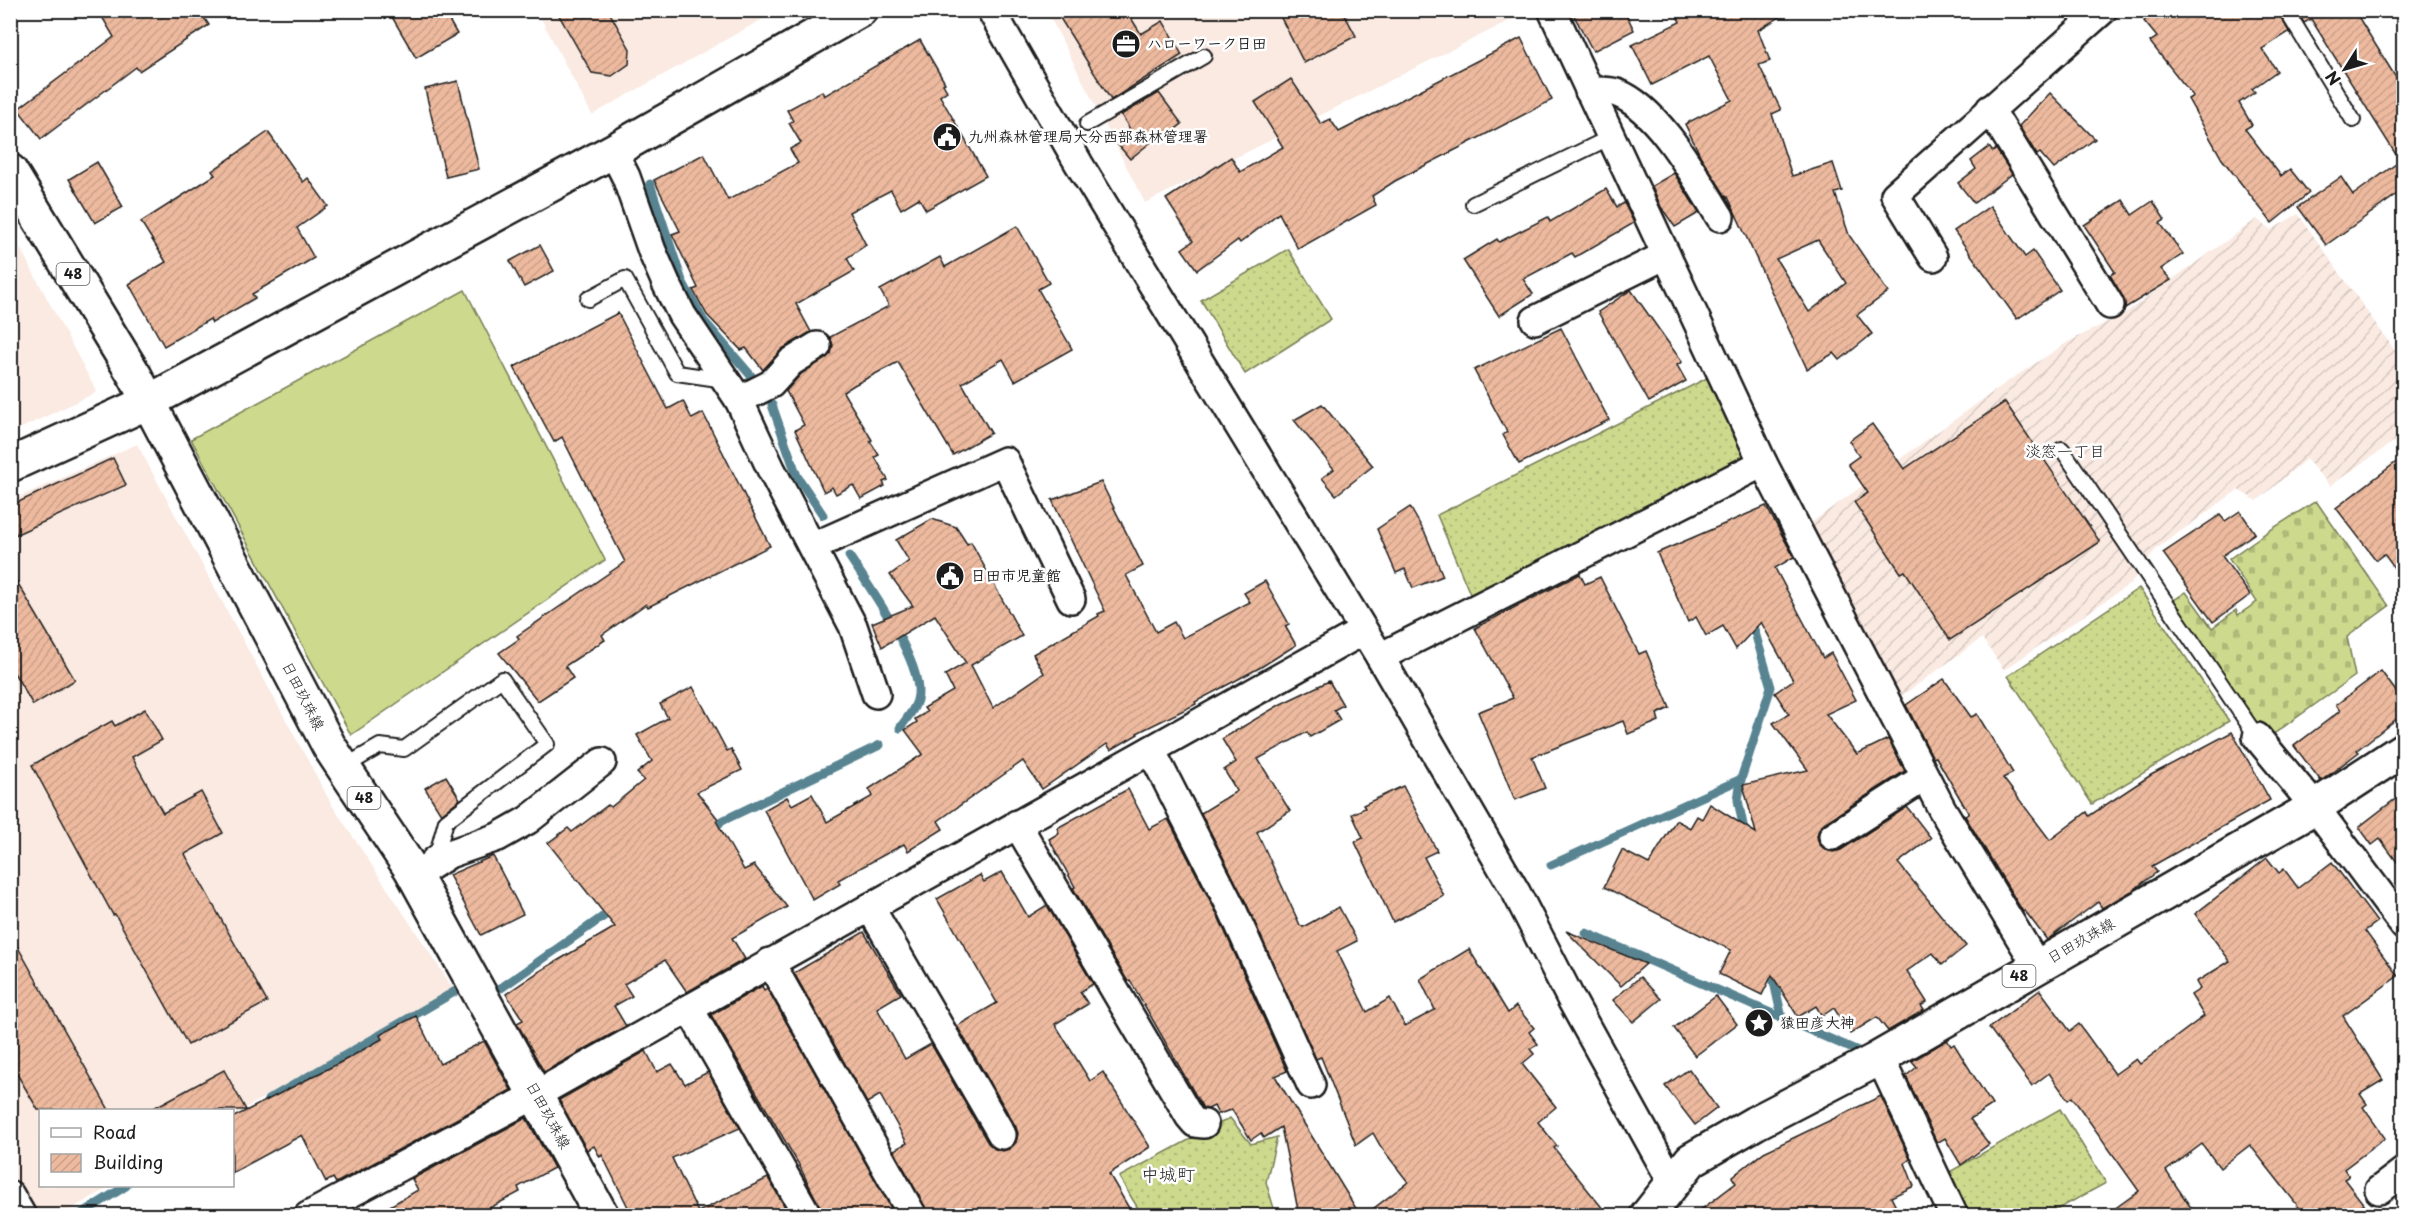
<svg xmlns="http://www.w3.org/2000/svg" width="2414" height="1226" font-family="'Playpen Sans','Klee One',sans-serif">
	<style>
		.built { fill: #faeae2 }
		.industrial { fill: url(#industrial-furrows) }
		.grass { fill: url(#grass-dots); stroke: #747b54; stroke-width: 1.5 }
		.cemetery { fill: url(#cemetery-stones); stroke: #747b54; stroke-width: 1.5 }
		.garden { fill: #cdda8d; stroke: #747b54; stroke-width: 1.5 }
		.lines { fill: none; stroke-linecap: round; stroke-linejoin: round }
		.stream { stroke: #598492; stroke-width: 9 }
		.building { fill: url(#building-hatch); stroke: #1c1c1c; stroke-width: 1.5; fill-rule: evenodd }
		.service-casing { stroke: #1c1c1c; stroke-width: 18 }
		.minor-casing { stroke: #1c1c1c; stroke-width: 32 }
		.tertiary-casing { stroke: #1c1c1c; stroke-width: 38 }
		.primary-casing { stroke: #1c1c1c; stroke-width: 38 }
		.service { stroke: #fff; stroke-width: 14 }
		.minor { stroke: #fff; stroke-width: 27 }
		.tertiary { stroke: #fff; stroke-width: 33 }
		.primary { stroke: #fff; stroke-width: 33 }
		.labels { text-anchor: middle; stroke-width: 5; stroke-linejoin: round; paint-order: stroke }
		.shield { fill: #fff; stroke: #606060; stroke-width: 1.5 }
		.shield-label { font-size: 14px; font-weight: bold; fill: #1c1c1c }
		.poi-label { font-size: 15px; font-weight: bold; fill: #1c1c1c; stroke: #fff; text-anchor: start }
		.street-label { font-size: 15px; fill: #1c1c1c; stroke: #fff }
		.neighbourhood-label { font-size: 16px; fill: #1c1c1c; stroke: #fff }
		.quarter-label { font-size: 18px; fill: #1c1c1c; stroke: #fff }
	</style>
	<defs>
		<pattern id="industrial-furrows" width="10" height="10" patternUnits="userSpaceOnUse" patternTransform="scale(1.5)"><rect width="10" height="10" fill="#faeae2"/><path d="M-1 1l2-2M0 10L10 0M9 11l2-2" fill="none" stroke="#d6c8c1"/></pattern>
		<pattern id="grass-dots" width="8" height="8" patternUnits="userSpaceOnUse" patternTransform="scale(1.5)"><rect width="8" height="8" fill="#cdda8d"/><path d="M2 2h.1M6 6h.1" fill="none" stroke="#afba79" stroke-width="1.8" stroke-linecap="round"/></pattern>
		<pattern id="cemetery-stones" width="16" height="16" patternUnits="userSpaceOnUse" patternTransform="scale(1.5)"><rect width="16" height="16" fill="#cdda8d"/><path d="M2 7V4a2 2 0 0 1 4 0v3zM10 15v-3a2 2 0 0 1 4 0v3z" fill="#afba79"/></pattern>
		<pattern id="building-hatch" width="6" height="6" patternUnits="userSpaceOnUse" patternTransform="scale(1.5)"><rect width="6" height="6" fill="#edba9f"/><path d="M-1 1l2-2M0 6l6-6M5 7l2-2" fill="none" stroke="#cb9f88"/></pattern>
	</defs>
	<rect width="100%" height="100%" fill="#fff"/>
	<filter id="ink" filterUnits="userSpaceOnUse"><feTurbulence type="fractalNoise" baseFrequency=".0167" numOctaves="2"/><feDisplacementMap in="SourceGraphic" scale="12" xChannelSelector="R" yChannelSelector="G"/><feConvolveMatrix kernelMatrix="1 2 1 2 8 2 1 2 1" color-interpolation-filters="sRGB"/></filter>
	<g filter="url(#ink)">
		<!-- built -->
		<g class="built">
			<path d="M537 11H777L592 115Z"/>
			<path d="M1047 11H1529L1145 203Z"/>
			<path d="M10 229 97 392 11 433H10Z"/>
			<path d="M137 444 332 805 453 988 233 1115 232 1110H40V1186H112L60 1215H32L11 1176 10 501Z"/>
		</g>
		<!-- industrial -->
		<path class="industrial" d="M2298 214 2403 362V435L2330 486 2306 459 2257 501 2238 490 2156 549 2130 584 2004 670 1982 638 1896 700 1805 527 2007 382 2068 342 2125 313 2257 219 2271 230Z"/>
		<!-- grass -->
		<g class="grass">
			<path d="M1288 249 1331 319 1245 374 1201 300Z"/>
			<path d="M1707 378 1749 458 1473 601 1437 515Z"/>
			<path d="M2139 588 2229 721 2092 804 2008 676Z"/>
			<path d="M2060 1109 2106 1183 2047 1215H1963L1946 1174Z"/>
			<path d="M1230 1118 1251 1144 1277 1137 1266 1182 1276 1215H1142L1119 1177Z"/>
		</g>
		<!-- cemetery -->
		<path class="cemetery" d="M2316 501 2389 606 2347 637 2355 676 2268 738 2171 602 2186 592 2212 628 2236 610 2238 615 2257 602 2229 559 2264 534Z"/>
		<!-- garden -->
		<path class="garden" d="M465 290 605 560 351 735 191 439Z"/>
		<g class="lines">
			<!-- stream -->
			<g class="stream">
				<path d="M650 184 682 281 703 320 753 378"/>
				<path d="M772 405 797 476 823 515"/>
				<path d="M849 556C867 584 927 667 917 700 915 710 905 720 900 728"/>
				<path d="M1741 779 1738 800 1745 835"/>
				<path d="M709 832 722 821 880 745"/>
				<path d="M1551 865 1741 779 1771 687 1751 619"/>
				<path d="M1586 933 1867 1055"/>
				<path d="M1770 964 1782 1018"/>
				<path d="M501 988 614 909"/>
				<path d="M268 1100 461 988"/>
				<path d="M78 1216 126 1186"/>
			</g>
		</g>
		<!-- building -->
		<g class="building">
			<path d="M98 10H199L209 25 139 71 136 67 41 139 18 109 114 37Z"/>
			<path d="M388 10H443L457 34 416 58Z"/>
			<path d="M556 10H608L630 49 629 64 612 76 592 73Z"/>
			<path d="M1055 10H1126L1141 34 1163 21 1182 55 1111 100Z"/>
			<path d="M1277 10H1342L1356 36 1304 63Z"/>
			<path d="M1571 10H1624L1634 30 1593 51Z"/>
			<path d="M1674 10H1792L1758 30 1770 61 1759 65 1781 110 1772 114 1792 176 1833 163 1842 191 1835 193 1849 235 1888 292 1857 315 1872 334 1840 360 1834 353 1807 369 1728 197 1727 198 1701 157 1685 124 1732 100 1709 56 1652 85 1632 45 1680 22ZM1818 240 1846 283 1809 312 1776 259Z"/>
			<path d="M2157 10H2277L2289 32 2262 49 2277 71 2252 89 2255 92 2239 103 2252 125 2245 129 2281 176 2290 169 2309 193 2272 223 2222 159 2188 99 2193 96 2150 42 2157 37 2144 21Z"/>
			<path d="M2297 10H2354L2403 89V190L2326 245 2298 207 2341 177 2353 195 2400 161 2311 19 2304 23Z"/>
			<path d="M1521 38 1552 100 1395 181 1372 196 1376 205 1298 249 1279 213 1240 243 1238 240 1197 270 1182 249 1193 241 1166 199 1231 157 1240 172 1283 147 1255 102 1291 79 1321 124 1330 119 1339 132Z"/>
			<path d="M920 40 945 83 943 84 947 91 940 96 986 176 926 210 919 198 901 209 891 190 849 212 866 245 847 258 854 271 796 304 811 332 782 349 763 370 746 348 741 350 707 315 693 290 698 288 672 234 680 231 654 180 704 154 728 200 798 163 790 149 801 143 789 123 793 121 787 110 822 91 824 96Z"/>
			<path d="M458 81 479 169 446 177 425 89Z"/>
			<path d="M1159 93 1182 124 1164 138 1161 134 1130 159 1115 141 1130 129 1121 115Z"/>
			<path d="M2050 93 2095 139 2054 169 2040 153 2037 155 2019 126Z"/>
			<path d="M268 132 303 182 308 178 328 206 297 228 314 258 252 294 255 298 212 323 210 319 164 346 129 284 166 262 141 222 215 175 212 171Z"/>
			<path d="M1989 147 1993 152 1996 149 2012 174 1974 203 1958 183 1976 169 1971 161Z"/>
			<path d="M97 162 123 207 95 223 69 179Z"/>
			<path d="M1674 173 1699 213 1675 227 1661 207 1652 186Z"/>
			<path d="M1606 189 1617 207 1624 203 1634 223 1575 257 1572 253 1523 279 1533 294 1499 316 1463 260 1497 239 1499 242 1548 217 1550 222Z"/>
			<path d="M2123 200 2132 215 2153 201 2165 220 2160 223 2183 254 2161 269 2171 280 2125 308 2123 297 2110 275 2115 272 2084 225Z"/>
			<path d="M1990 206 2025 257 2033 251 2060 290 2017 319 1954 231Z"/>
			<path d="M1017 226 1049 283 1038 289 1072 349 1015 381 1003 359 962 383 991 433 953 455 898 362 854 385 843 392 872 440 870 441 879 455 875 457 888 480 883 482 885 486 861 499 853 485 836 494 832 487 824 492 795 430 804 425 786 391 801 374 831 354 833 345 830 337 889 306 880 290 940 257 945 267Z"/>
			<path d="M540 245 554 271 524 287 510 261Z"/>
			<path d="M1631 290 1682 362 1677 365 1686 381 1649 402 1598 312Z"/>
			<path d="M618 313 668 409 683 401 692 419 703 413 770 546 648 607 646 604 602 635 605 640 565 666 573 678 538 701 499 653 519 639 517 636 625 562 562 437 554 442 514 367Z"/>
			<path d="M1561 328 1609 420 1519 464 1503 435 1507 432 1474 370Z"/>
			<path d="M2005 402 2100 542 1950 640 1905 571 1901 573 1854 502 1868 493 1848 464 1859 456 1849 441 1872 424 1904 469Z"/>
			<path d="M1322 404 1373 466 1336 495 1322 478 1334 469 1294 420Z"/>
			<path d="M2403 457V580L2384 554 2376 560 2336 508Z"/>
			<path d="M113 458 126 485 10 537V506Z"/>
			<path d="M1101 482 1143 566 1126 575 1156 632 1174 622 1183 638 1250 602 1244 593 1265 581 1289 624 1285 626 1296 645 1261 667 1195 702 1196 704 1137 733 1138 734 1111 750 1107 744 1042 789 1023 761 938 821 943 829 908 851 904 844 838 880 840 884 813 900 764 810 787 797 792 805 812 794 827 822 873 796 869 789 923 754 905 730 917 722 915 719 927 712 924 708 953 691 945 675 966 663 935 615 882 647 872 623 913 606 890 575 909 561 896 540 932 519 956 527 967 544 971 542 1022 636 971 665 993 708 1044 673 1033 654 1099 616 1098 614 1105 611 1052 500Z"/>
			<path d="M1766 506 1794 557 1775 568 1823 658 1831 653 1856 700 1826 714 1857 754 1888 739 1905 771 1824 823 1819 829 1817 836 1819 844 1826 850 1833 852 1841 850 1907 807 1931 838 1898 863 1966 946 1942 965 1933 953 1907 971 1927 1002 1921 1006 1924 1010 1888 1031 1877 1017 1850 1034 1834 1008 1822 1016 1816 1006 1798 1017 1772 975 1762 995 1719 974 1731 950 1604 887 1622 850 1649 864 1676 820 1690 828 1697 816 1702 819 1710 804 1756 833 1743 785 1808 770 1773 723 1789 714 1775 693 1793 680 1761 622 1736 649 1723 626 1706 636 1696 617 1688 622 1657 553Z"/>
			<path d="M1410 507 1426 535 1443 576 1413 588 1405 569 1396 573 1377 529Z"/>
			<path d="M2240 511 2255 533 2222 556 2250 595 2213 622 2163 553 2220 515 2225 521Z"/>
			<path d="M10 570 75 680 33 705 10 666Z"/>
			<path d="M1580 574 1585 584 1600 577 1639 654 1646 651 1670 708 1657 714 1659 721 1628 734 1623 721 1532 757 1545 788 1515 800 1478 712 1513 698 1475 628Z"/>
			<path d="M2381 671 2403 701V714L2357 750 2359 752 2321 781 2294 746 2340 711 2336 705Z"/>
			<path d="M1944 679 1971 717 1977 714 2013 773 2003 778 2050 840 2087 812 2089 816 2151 775 2232 732 2270 800 2152 866 2157 872 2132 891 2102 908 2098 902 2047 940 2025 911 2023 912 1965 816 1969 814 1936 757 1933 758 1906 705Z"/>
			<path d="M1329 681 1343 705 1334 710 1340 720 1310 737 1307 732 1258 759 1290 811 1257 832 1300 925 1303 927 1339 907 1357 941 1337 951 1367 1012 1390 998 1405 1026 1435 1010 1420 979 1469 949 1508 1013 1516 1006 1534 1028 1529 1032 1538 1044 1530 1049 1534 1054 1522 1064 1556 1107 1538 1122 1557 1146 1554 1148 1608 1215H1365L1408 1182 1381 1147 1373 1133 1356 1145 1321 1057 1316 1059 1246 903 1201 813 1237 791 1224 770 1236 762 1222 739 1281 704Z"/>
			<path d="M693 687 727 751 731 749 742 770 697 792 718 819 716 821 744 870 754 865 787 907 732 938 745 959 687 992 665 960 624 984 632 996 614 1006 626 1026 544 1072 517 1023 523 1020 506 994 540 971 615 927 548 843 568 828 572 832 608 805 611 807 644 780 637 773 652 761 637 735 668 718 660 704Z"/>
			<path d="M145 709 162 740 132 757 163 813 201 792 223 833 185 854 267 1002 188 1045 115 914 113 915 32 765 112 721 115 726Z"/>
			<path d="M446 776 460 799 441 814 425 788Z"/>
			<path d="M1403 786 1437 851 1424 857 1444 896 1393 922 1355 842 1363 838 1352 814 1365 808 1363 805Z"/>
			<path d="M1128 789 1149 829 1168 819 1218 916 1287 1071 1275 1076 1360 1215H1299L1281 1127 1264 1138 1261 1133 1251 1140 1232 1110 1218 1114 1214 1106 1208 1109 1203 1108 1130 980 1128 982 1073 888 1075 887 1049 839 1059 833 1057 828Z"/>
			<path d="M2403 793V870L2380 839 2372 845 2359 827Z"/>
			<path d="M493 856 523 914 481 935 449 875Z"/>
			<path d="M2267 858 2279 873 2284 869 2298 888 2332 862 2377 922 2365 931 2398 976 2343 1016 2383 1080 2360 1094 2367 1104 2363 1107 2385 1138 2344 1169 2349 1176 2344 1179 2372 1215H2305L2250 1145 2220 1168 2202 1144 2166 1171 2196 1215H2106L2139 1191 2072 1097 2068 1100 2049 1073 2032 1086 1989 1028 2040 990 2070 1031 2079 1024 2115 1074 2136 1059 2140 1064 2204 1016 2191 995 2200 989 2196 982 2230 961 2195 914Z"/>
			<path d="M1002 872 1028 917 1047 905 1093 984 1080 992 1088 1004 1055 1024 1090 1081 1103 1072 1150 1147 1109 1174 1133 1215H929L894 1150 907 1143 880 1095 867 1103 794 973 864 932 901 994 877 1008 905 1059 931 1044 988 1143 995 1149 1003 1151 1009 1149 1016 1142 1018 1134 1016 1127 957 1026 997 1003 937 899 980 875 984 882Z"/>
			<path d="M1566 931 1646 964 1621 986Z"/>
			<path d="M10 933 109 1110H38L10 1062Z"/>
			<path d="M1640 977 1661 999 1633 1022 1613 1000Z"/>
			<path d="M762 986 764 990 767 988 895 1215H824L798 1163 711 1015Z"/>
			<path d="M1716 996 1737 1024 1695 1056 1674 1028Z"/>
			<path d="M416 1016 440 1064 484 1041 511 1090 336 1183 333 1178 326 1182 302 1135 232 1173V1118L347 1059 382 1039 380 1035Z"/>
			<path d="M1947 1040 1951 1046 1954 1044 1992 1105 1970 1119 1989 1144 1961 1165 1945 1138 1937 1143 1906 1076 1917 1067 1912 1061Z"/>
			<path d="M646 1051 657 1072 672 1064 685 1084 708 1072 740 1128 672 1158 698 1212 768 1178 790 1215H632L602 1155 600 1157 594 1146 587 1150 559 1100Z"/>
			<path d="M1689 1069 1717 1108 1695 1125 1665 1086Z"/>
			<path d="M224 1070 246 1110H150Z"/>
			<path d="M1881 1096 1910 1159 1905 1163 1914 1186 1891 1197 1900 1215H1694L1736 1183 1732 1177 1764 1152Z"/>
			<path d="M526 1118 554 1168 518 1187 520 1192 476 1215H374L418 1190 412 1179Z"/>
		</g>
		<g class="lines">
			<!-- service casing -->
			<g class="service-casing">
				<g id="service">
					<path d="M2286 10 2353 120"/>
					<path d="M1087 124 1204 56"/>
					<path d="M1473 204 1611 137"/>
					<path d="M588 299 625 279 677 373 725 380"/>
					<path d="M2062 449 2257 737"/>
					<path d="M344 767 380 746 404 749 502 679 547 744 446 821 438 850 430 856"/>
				</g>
			</g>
			<!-- minor casing -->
			<g class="minor-casing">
				<g id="minor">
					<path d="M991 10 1079 164 1380 657 1516 892 1572 1001 1672 1182"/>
					<path d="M1552 10 1763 463 1942 809 2037 966"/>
					<path d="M1589 91C1598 91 1608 90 1617 93 1659 109 1697 180 1720 217"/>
					<path d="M1990 109 2110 305"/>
					<path d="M613 151 626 177 652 251 666 283 682 315 739 400 771 469 853 626 876 694"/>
					<path d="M1933 257 1895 195 2103 10"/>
					<path d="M1535 320 1666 255"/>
					<path d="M739 400 771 384 791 362 817 346"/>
					<path d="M812 547 1005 461 1071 599"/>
					<path d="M1380 657 1763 463"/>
					<path d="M2257 737 2315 807 2404 926"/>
					<path d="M1151 750 1232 909 1311 1085"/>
					<path d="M1017 824 1189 1116 1195 1123 1204 1124"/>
					<path d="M1833 836 1925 777"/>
					<path d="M415 876 449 854 498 837 528 820 602 762"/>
					<path d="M870 907 1002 1135"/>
					<path d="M770 962 913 1216"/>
					<path d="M689 1008 808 1216"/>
					<path d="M1880 1058 1954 1216"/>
					<path d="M2379 1190 2404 1171"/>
					<path d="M10 1195 22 1216"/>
					<path d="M308 1216 537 1094 1363 631"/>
				</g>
			</g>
			<!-- tertiary casing -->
			<g class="tertiary-casing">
				<path id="tertiary" d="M10 465 148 402 613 151 860 10"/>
			</g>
			<!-- primary casing -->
			<g class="primary-casing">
				<g id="primary">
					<path d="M10 171 135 376 329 746 411 869 602 1216"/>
					<path d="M1647 1216 1691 1160 1755 1123 1874 1061 2318 805 2404 749"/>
				</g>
			</g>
			<!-- service -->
			<use href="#service" class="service"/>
			<!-- minor -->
			<use href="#minor" class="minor"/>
			<!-- tertiary -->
			<use href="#tertiary" class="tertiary"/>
			<!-- primary -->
			<use href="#primary" class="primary"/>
		</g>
	</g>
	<!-- icons -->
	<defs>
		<g id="office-disc" transform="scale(1.5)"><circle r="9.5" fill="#1c1c1c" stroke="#fff"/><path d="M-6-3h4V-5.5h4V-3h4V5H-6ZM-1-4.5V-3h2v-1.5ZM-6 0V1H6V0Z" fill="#fff"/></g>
		<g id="civic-disc" transform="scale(1.5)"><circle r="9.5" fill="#1c1c1c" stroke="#fff"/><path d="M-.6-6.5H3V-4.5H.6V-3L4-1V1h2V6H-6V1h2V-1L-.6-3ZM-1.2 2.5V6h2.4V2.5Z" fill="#fff"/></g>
		<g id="sight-disc" transform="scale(1.5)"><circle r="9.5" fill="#1c1c1c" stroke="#fff"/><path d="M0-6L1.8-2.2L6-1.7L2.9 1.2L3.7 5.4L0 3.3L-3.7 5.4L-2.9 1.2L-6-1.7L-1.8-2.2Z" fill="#fff"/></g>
	</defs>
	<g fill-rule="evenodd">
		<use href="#office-disc" x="1126" y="44"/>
		<use href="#civic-disc" x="947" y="137"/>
		<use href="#civic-disc" x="950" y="576"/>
		<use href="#sight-disc" x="1759" y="1023"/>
	</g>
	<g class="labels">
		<!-- shield labels -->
		<g class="shield">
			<rect x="56.5" y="263" width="33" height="22" rx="4.5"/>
			<rect x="347.5" y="787" width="33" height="22" rx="4.5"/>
			<rect x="2002.5" y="965" width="33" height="22" rx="4.5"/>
		</g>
		<g class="shield-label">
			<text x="73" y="279">48</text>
			<text x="364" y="803">48</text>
			<text x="2019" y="981">48</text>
		</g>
		<!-- poi labels -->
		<g class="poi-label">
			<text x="1147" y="49">ハローワーク日田</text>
			<text x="968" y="142">九州森林管理局大分西部森林管理署</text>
			<text x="971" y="581">日田市児童館</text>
			<text x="1780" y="1028">猿田彦大神</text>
		</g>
		<!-- street labels -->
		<g class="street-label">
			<text transform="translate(303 696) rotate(63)" y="5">日田玖珠線</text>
			<text transform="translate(2081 941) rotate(-30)" y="5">日田玖珠線</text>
			<text transform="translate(548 1115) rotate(61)" y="5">日田玖珠線</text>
		</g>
		<!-- neighbourhood labels -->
		<g class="neighbourhood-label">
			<text x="2065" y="457">淡窓一丁目</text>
		</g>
		<!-- quarter labels -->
		<g class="quarter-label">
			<text x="1168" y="1181">中城町</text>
		</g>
	</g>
	<!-- margin -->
	<rect width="2414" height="1226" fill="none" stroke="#fff" stroke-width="36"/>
	<rect x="18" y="18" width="2378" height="1190" fill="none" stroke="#1c1c1c" stroke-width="2" filter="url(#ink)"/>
	<!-- legend -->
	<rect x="39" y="1109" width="195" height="78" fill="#ffffff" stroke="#a4a4a4" stroke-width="1.5"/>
	<rect x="51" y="1128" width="30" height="9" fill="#ffffff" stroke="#a4a4a4" stroke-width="1.5"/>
	<text x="93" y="1139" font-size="18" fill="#1c1c1c">Road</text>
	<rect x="51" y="1154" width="30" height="18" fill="url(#building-hatch)" stroke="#a4a4a4" stroke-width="1.5"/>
	<text x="93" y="1169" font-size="18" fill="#1c1c1c">Building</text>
	<!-- north arrow -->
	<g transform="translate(2345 69) rotate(233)" stroke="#ffffff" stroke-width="4.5" paint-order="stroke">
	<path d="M0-4.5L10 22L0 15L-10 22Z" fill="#1c1c1c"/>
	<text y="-9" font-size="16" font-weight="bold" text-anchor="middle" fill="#1c1c1c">N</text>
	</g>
</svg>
